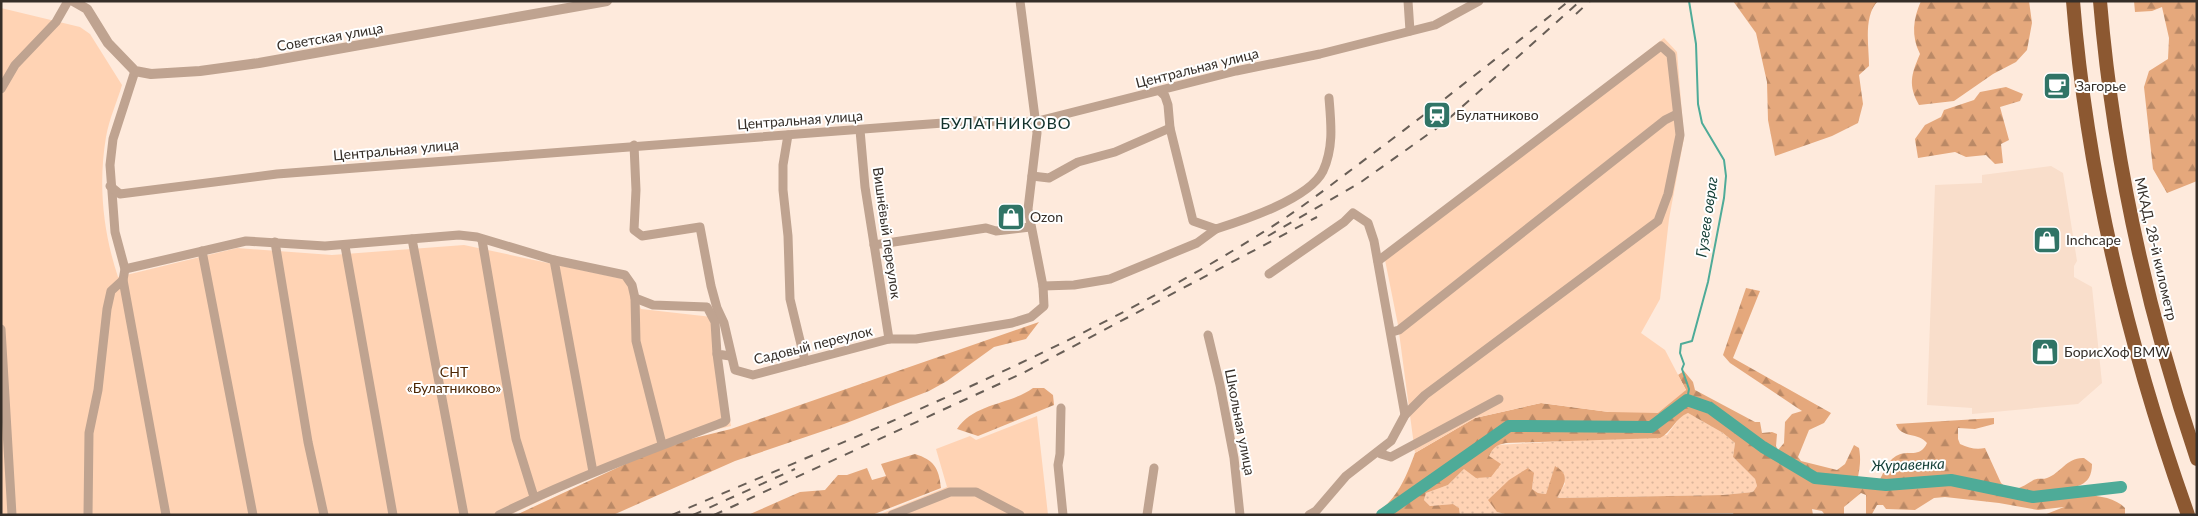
<svg xmlns="http://www.w3.org/2000/svg" width="2198" height="516" font-family="Lato,sans-serif">
	<style>
		.built { fill: #f9decb }
		.grass { fill: url(#grass-dots) }
		.forest { fill: url(#forest-firs) }
		.green { fill: #ffd3b4 }
		.lines { fill: none; stroke-linecap: round; stroke-linejoin: round }
		.stream { stroke: #4eab98; stroke-width: 2 }
		.river { stroke: #4eab98; stroke-width: 12 }
		.minor { stroke: #bfa390; stroke-width: 9 }
		.tertiary { stroke: #bfa390; stroke-width: 10 }
		.trunk { stroke: #8c5831; stroke-width: 14 }
		.rail { stroke: #685e56; stroke-width: 2; stroke-dasharray: 9 9; stroke-linecap: butt }
		.labels { text-anchor: middle; stroke-width: 4; stroke-linejoin: round; paint-order: stroke }
		.street-label { font-size: 14px; fill: #352e28; stroke: #fff }
		.poi-label { font-size: 14px; fill: #352e28; stroke: #fff; text-anchor: start }
		.park-label { font-size: 14px; fill: #4d2603; stroke: #fff }
		.water-label { font-size: 15px; font-style: italic; fill: #133e36; stroke: #fff }
		.quarter-label { font-size: 16px; letter-spacing: 1px; fill: #12322c; stroke: #fff }
	</style>
	<defs>
		<pattern id="grass-dots" width="8" height="8" patternUnits="userSpaceOnUse" patternTransform="scale(1.25)"><rect width="8" height="8" fill="#ffd3b4"/><path d="M2 2h.1M6 6h.1" fill="none" stroke="#dbb59b" stroke-width="1.8" stroke-linecap="round"/></pattern>
		<pattern id="forest-firs" width="22" height="20" patternUnits="userSpaceOnUse" patternTransform="scale(1.25)"><rect width="22" height="20" fill="#e5a87c"/><path d="M5 1l3.5 6h-7zM16 11l3.5 6h-7z" fill="#ba8966"/></pattern>
	</defs>
	<rect width="100%" height="100%" fill="#feeadc"/>
	<!-- built -->
	<path class="built" d="M2051 166 2063 173 2077 261 2074 266V277L2092 287 2102 383 2078 404 1972 414V408L1927 405 1935 185 1982 183V175Z"/>
	<!-- grass -->
	<path class="grass" d="M1688 413 1723 433 1735 443 1733 457 1755 479 1757 486 1753 492 1723 495 1556 498 1565 484 1556 466 1546 494 1538 493 1532 489 1534 473 1497 512 1509 515H1460L1459 508 1453 504 1430 506 1424 500 1426 493 1448 485 1464 469 1488 456 1492 449 1498 445 1667 435 1681 416Z"/>
	<!-- forest -->
	<g class="forest">
		<path d="M1733 1H1878C1863 16 1869 46 1869 66L1859 75 1863 104 1858 123 1832 136 1775 156 1768 120 1767 82 1756 33Z"/>
		<path d="M1921 1H2029L2032 23 2027 50 2016 62 1993 74 1954 101 1919 105C1908 85 1911 75 1920 54 1911 36 1913 19 1921 1Z"/>
		<path d="M2134 1H2197V181L2167 193 2153 169 2144 87 2149 71 2168 59 2169 38 2162 7 2152 11 2135 12Z"/>
		<path d="M2006 87 2023 94 2020 101 2000 107 2009 140 2001 144 2003 163 1995 164 1986 155 1966 157 1955 152 1918 158 1915 139 1925 125 1941 117 1944 110 1974 100 1980 92Z"/>
		<path d="M1746 288 1760 291 1733 358 1831 413 1824 423 1809 430 1798 457 1801 461 1837 470 1845 464 1854 445 1859 448C1861 459 1860 466 1858 477L1865 483 1876 486C1883 477 1885 462 1896 456 1908 449 1920 459 1927 443 1919 432 1901 439 1896 424L1994 418V424L1975 429 1958 428V439L1960 444C1969 448 1976 450 1985 448L2001 483C2013 494 2020 488 2032 481 2037 477 2042 480 2047 478 2061 473 2067 457 2084 458L2092 464C2092 488 2074 486 2058 492L2057 498C2078 495 2109 492 2125 508V515H2044L2064 507 2038 510 1999 503 1945 497 1934 498 1915 510 1886 509 1883 505H1877L1872 514 1866 515V495L1861 493 1844 507V515H1825L1822 511 1812 509 1813 515H1734L1733 513 1509 515 1497 512 1488 500 1509 480 1528 468 1534 473 1532 489 1538 493 1546 494 1555 466C1572 475 1563 486 1557 498L1723 495 1753 492 1757 486 1755 479 1733 457 1735 443 1723 433 1688 413C1675 418 1672 432 1660 438L1506 443C1497 445 1493 447 1489 456L1501 464 1491 477 1476 478 1464 469 1448 485 1426 493 1424 500 1430 506 1453 504 1459 508 1460 515H1375C1398 497 1405 480 1415 453L1475 418 1541 403 1609 412 1686 390 1678 375 1684 371 1693 382 1695 390 1755 422H1760L1762 433 1772 432 1777 434 1776 446 1778 450 1784 443 1785 422 1792 414 1802 411 1730 363 1723 355Z"/>
		<path d="M1039 322 1026 339 994 347 947 381 929 391 844 424 735 461 613 515H516L666 445 731 429Z"/>
		<path d="M1033 388H1044L1053 395 1054 405 978 436 957 429C974 403 1010 405 1033 388Z"/>
		<path d="M915 454C934 460 939 468 941 488L872 515H748L800 492 825 490 838 475H847L867 468 872 480 886 476 881 464Z"/>
	</g>
	<!-- green -->
	<g class="green">
		<path d="M1 8 80 27 90 34 122 85C117 102 109 119 106 137 98 184 103 232 118 277L237 248 332 255 464 245 628 280 641 309 712 317 731 426 665 442 510 515H1Z"/>
		<path d="M1664 38 1677 52 1684 138 1669 219 1660 299 1641 333 1665 350 1686 390 1658 413 1609 412 1541 403 1475 418 1415 453 1398 325 1384 255Z"/>
		<path d="M1037 416 1048 515H878L947 487 936 449 970 436 976 440Z"/>
	</g>
	<g class="lines">
		<!-- stream -->
		<path class="stream" d="M1687 400 1689 389 1682 369 1684 364 1680 353 1681 344 1692 341 1708 282 1724 198 1726 176 1724 160 1702 123 1698 104 1696 44 1689 1"/>
		<!-- river -->
		<path class="river" d="M1382 515 1509 426 1651 427 1687 400 1710 408 1763 447 1815 478 1886 485 1951 480 2033 497 2121 487"/>
		<!-- minor -->
		<g class="minor">
			<path d="M1408 1 1410 31"/>
			<path d="M135 71 113 139 110 165 115 232 125 269 123 280 166 515"/>
			<path d="M1 89 15 65 56 22 68 1"/>
			<path d="M1160 91 1165 96 1168 105 1170 128 1193 221 1216 229C1244 220 1309 199 1323 171 1334 147 1331 123 1329 98"/>
			<path d="M860 130 865 187 889 339"/>
			<path d="M788 135 783 165V190L788 236 790 299 805 361"/>
			<path d="M634 145 636 190 634 230 642 236 700 227 711 286 717 308 724 323 735 370 753 375 889 339H916L1012 323 1031 317 1044 306 1043 286 1028 209 1037 133 1020 1"/>
			<path d="M1032 176 1049 178 1078 162 1115 152 1170 128"/>
			<path d="M110 186 120 194 277 174 916 125 971 121 1034 122 1236 71 1320 54 1435 25 1479 1"/>
			<path d="M412 239 464 515"/>
			<path d="M482 240 516 439 534 497"/>
			<path d="M275 242 308 442 324 515"/>
			<path d="M874 245 986 228 996 231 1030 227"/>
			<path d="M345 246 393 515"/>
			<path d="M202 251 253 515"/>
			<path d="M554 260 593 472"/>
			<path d="M125 269 246 241 325 246 459 235 477 237 554 260 625 275 632 285 635 298 653 305 707 307 715 322 717 354 730 356"/>
			<path d="M1269 274 1344 222 1353 213 1368 223 1374 241 1405 415"/>
			<path d="M1043 286 1074 285 1110 279 1197 243 1216 229"/>
			<path d="M635 298 636 341 662 444"/>
			<path d="M1 329 12 515"/>
			<path d="M1392 332 1399 330 1665 120 1677 114"/>
			<path d="M1208 335 1220 385 1234 458 1240 515"/>
			<path d="M1061 408 1060 454 1058 465 1063 515"/>
			<path d="M1382 450 1381 454 1391 457 1499 399"/>
			<path d="M88 515 89 433 98 390 107 309 111 291 123 280"/>
			<path d="M499 515C572 479 647 451 724 422L726 420 717 354"/>
			<path d="M892 515 950 492H976L1020 515"/>
			<path d="M1147 515 1154 468"/>
			<path d="M1309 515 1316 511 1346 476 1391 441 1405 415 1425 395 1658 221 1668 194 1680 135 1671 55 1661 46 1378 261"/>
		</g>
		<!-- tertiary -->
		<path class="tertiary" d="M73 1 87 9 108 43 135 71 151 74 200 71 259 63 607 1"/>
		<!-- trunk -->
		<g class="trunk">
			<path d="M2073 1C2087 177 2129 349 2188 515"/>
			<path d="M2100 1C2113 157 2147 311 2197 459"/>
		</g>
		<!-- rail -->
		<g class="rail">
			<path d="M1576 14 1590 1"/>
			<path d="M1268 236 1361 182 1444 123 1580 1"/>
			<path d="M672 515C873 429 1079 348 1265 231 1302 208 1336 181 1371 155 1438 105 1503 53 1569 1"/>
			<path d="M693 515 795 469"/>
			<path d="M714 515 1023 373 1317 217"/>
		</g>
	</g>
	<!-- icons -->
	<defs>
		<g id="cafe-square" transform="scale(1.4375)"><rect x="-9" y="-9" width="18" height="18" rx="4" fill="#307466" stroke="#fff"/><path d="M-5.5-4.5H6V0H3Q3 3.5 0 3.5H-2.5Q-5.5 3.5-5.5 0ZM3-3.2v2h1.7v-2ZM-6 4.5H4V6H-6Z" fill="#fff"/></g>
		<g id="station-square" transform="scale(1.4375)"><rect x="-9" y="-9" width="18" height="18" rx="4" fill="#307466" stroke="#fff"/><path d="M-3-6H3Q5-6 5-4V2Q5 4 3 4L4.5 6H3L1.5 4h-3L-3 6H-4.5L-3 4Q-5 4-5 2V-4Q-5-6-3-6ZM-3.5-4v3h7v-3ZM-3.5 1v1.5H-2V1ZM2 1v1.5H3.5V1Z" fill="#fff"/></g>
		<g id="shop-square" transform="scale(1.4375)"><rect x="-9" y="-9" width="18" height="18" rx="4" fill="#307466" stroke="#fff"/><path d="M-5-2.5h2.3a2.7 3.5 0 0 1 5.4 0H5L5.5 6h-11ZM-1.5-2.5h3a1.5 2.3 0 0 0-3 0Z" fill="#fff"/></g>
	</defs>
	<g fill-rule="evenodd">
		<use href="#cafe-square" x="2057" y="86"/>
		<use href="#station-square" x="1437" y="115"/>
		<use href="#shop-square" x="1011" y="217"/>
		<use href="#shop-square" x="2047" y="240"/>
		<use href="#shop-square" x="2045" y="352"/>
	</g>
	<g class="labels">
		<!-- street labels -->
		<g class="street-label">
			<text transform="translate(330 37) rotate(-10)" y="5">Советская улица</text>
			<text transform="translate(1197 68) rotate(-14)" y="5">Центральная улица</text>
			<text transform="translate(800 120) rotate(-4)" y="5">Центральная улица</text>
			<text transform="translate(396 150) rotate(-5)" y="5">Центральная улица</text>
			<text transform="translate(887 233) rotate(82)" y="5">Вишнёвый переулок</text>
			<text transform="translate(2156 249) rotate(77)" y="5">МКАД, 28-й километр</text>
			<text transform="translate(813 345) rotate(-14)" y="5">Садовый переулок</text>
			<text transform="translate(1240 422) rotate(79)" y="5">Школьная улица</text>
		</g>
		<!-- poi labels -->
		<g class="poi-label">
			<text x="2076" y="91">Загорье</text>
			<text x="1456" y="120">Булатниково</text>
			<text x="1030" y="222">Ozon</text>
			<text x="2066" y="245">Inchcape</text>
			<text x="2064" y="357">БорисХоф BMW</text>
		</g>
		<!-- park labels -->
		<g class="park-label">
			<text x="454" y="377">СНТ<tspan x="454" dy="16">«Булатниково»</tspan></text>
		</g>
		<!-- water labels -->
		<g class="water-label">
			<text transform="translate(1707 217) rotate(-82)" y="5">Гузеев овраг</text>
			<text transform="translate(1908 465) rotate(-2)" y="5">Журавенка</text>
		</g>
		<!-- quarter labels -->
		<g class="quarter-label">
			<text x="1006" y="129">БУЛАТНИКОВО</text>
		</g>
	</g>
	<!-- border -->
	<rect width="2198" height="516" fill="none" stroke="#352e28" stroke-width="5"/>
</svg>
